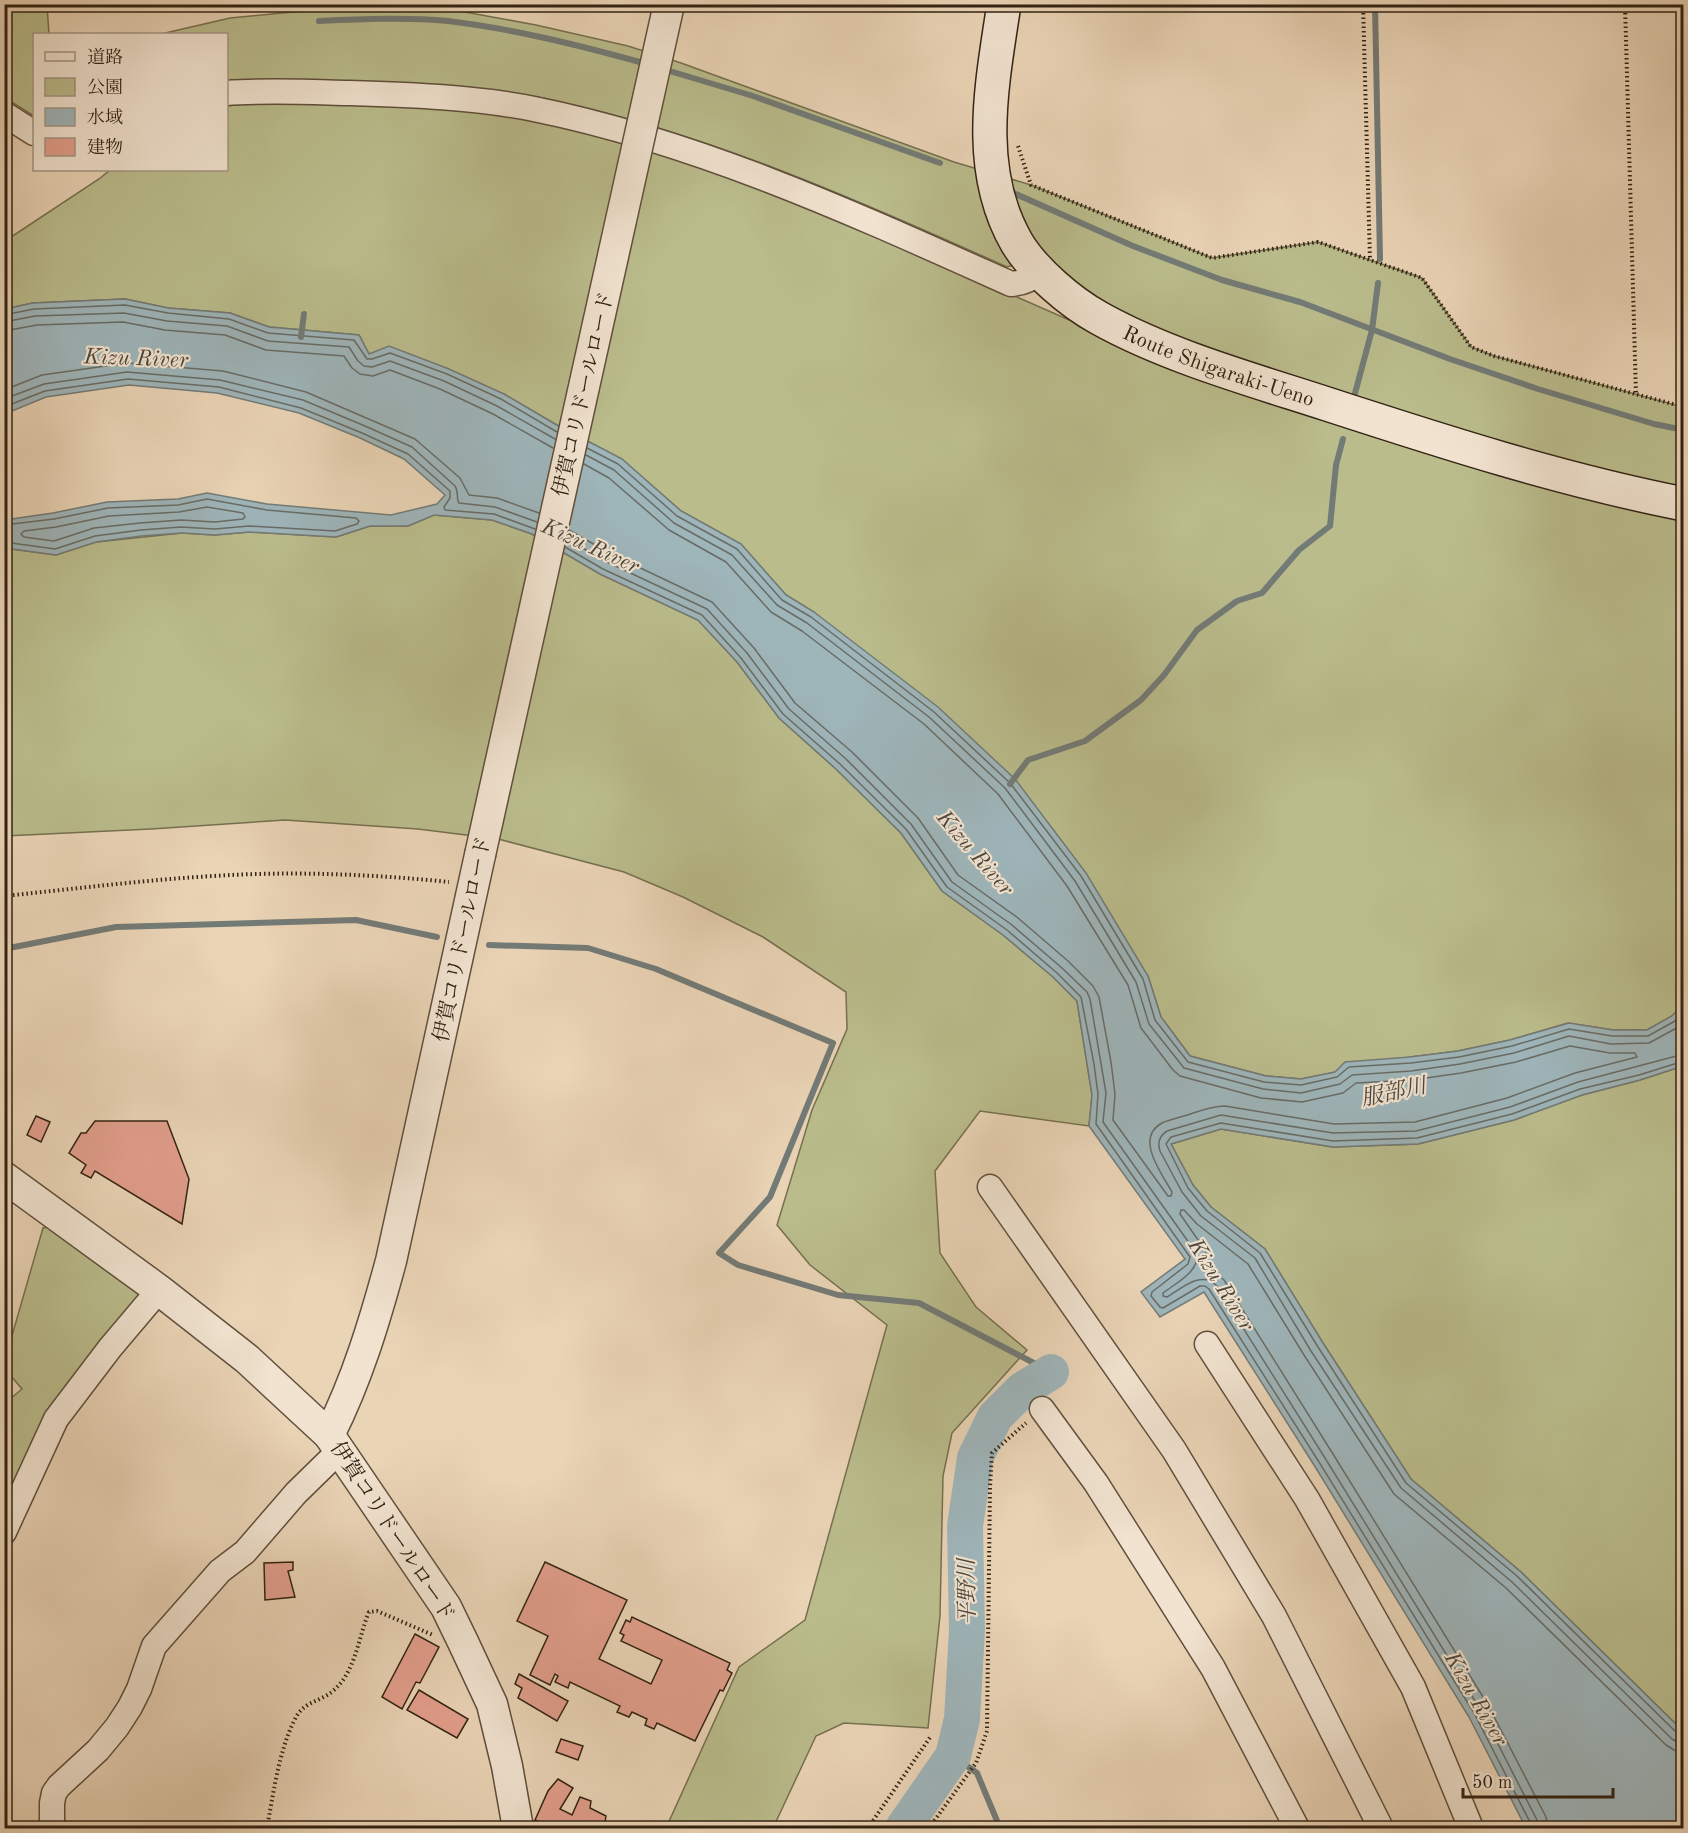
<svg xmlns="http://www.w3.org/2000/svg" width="1688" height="1833" font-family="'Old Standard TT','Noto Serif JP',serif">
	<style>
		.green { fill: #babc8c; stroke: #767050; stroke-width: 1.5 }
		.water { fill: #9eb5ba; stroke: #737b77; stroke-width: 1.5 }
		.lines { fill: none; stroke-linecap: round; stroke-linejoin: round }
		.shore { stroke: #686c66; stroke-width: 1.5 }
		.stream { stroke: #737b77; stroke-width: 6 }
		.river { stroke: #9eb5ba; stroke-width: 36 }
		.building { fill: #e29e8c; stroke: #322313; stroke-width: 1.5 }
		.minor-casing { stroke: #604f3c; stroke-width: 27 }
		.tertiary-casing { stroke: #604f3c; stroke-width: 33 }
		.secondary-casing { stroke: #322313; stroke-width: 36 }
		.path { stroke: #322313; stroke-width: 4; stroke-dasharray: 1.5 3; stroke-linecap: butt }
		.minor { stroke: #f1e3d0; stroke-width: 24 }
		.tertiary { stroke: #f1e3d0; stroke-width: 30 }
		.secondary { stroke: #f1e3d0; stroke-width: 33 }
		.tertiary-bridge-casing { stroke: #604f3c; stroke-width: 33; stroke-linecap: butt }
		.tertiary-bridge { stroke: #f1e3d0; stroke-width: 30 }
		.labels { text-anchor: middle; stroke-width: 4.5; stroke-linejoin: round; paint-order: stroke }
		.street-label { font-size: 21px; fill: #322313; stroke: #f1e3d0 }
		.water-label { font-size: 22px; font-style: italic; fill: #4d483d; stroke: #f1e3d0 }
	</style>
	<rect width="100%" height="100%" fill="#ead4b6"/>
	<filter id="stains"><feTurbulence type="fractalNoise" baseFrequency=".00333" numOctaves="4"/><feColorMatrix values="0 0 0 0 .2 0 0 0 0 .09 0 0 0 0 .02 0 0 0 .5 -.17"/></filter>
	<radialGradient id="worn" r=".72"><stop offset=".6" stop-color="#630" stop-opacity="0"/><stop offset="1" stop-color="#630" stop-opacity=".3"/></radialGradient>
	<!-- green -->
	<g class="green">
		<path d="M4 5H47L49 34H34V116L5 98Z"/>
		<path d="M396 7 465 12 536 25 628 46 681 63 954 162 1031 185 1212 258 1318 242 1422 278 1471 347 1494 356 1683 407V493L1587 474 1139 326 1071 282 1042 257 1007 267C861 201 713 136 557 101 499 88 440 85 381 83 329 81 278 80 227 81L226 34H161L230 18 303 11Z"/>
		<path d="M260 102 357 103 476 109 571 127 686 159 810 206 1108 337 1683 514V1005L1672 1016 1647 1030H1613L1568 1023 1510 1040 1458 1051 1410 1057 1301 1079 1266 1076 1190 1056 1161 1017 1148 976 814 612 786 595 741 544 681 511 622 459 555 424 504 394 369 354 359 335 269 327 230 313 168 308 125 299 33 303 5 309V241L99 179 110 170H226L227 106Z"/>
		<path d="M434 515 492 520 532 534 600 574 698 620 737 662 779 718 836 769 901 833 942 891 1003 935 1053 977 1077 1001 1092 1095 1089 1126 980 1111 935 1171 940 1253 976 1307 1027 1350 952 1433 943 1476 940 1616 928 1728 844 1723 816 1736 773 1828H666L739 1667 805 1620 887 1325 810 1265 777 1225 812 1110 847 1029 846 992 763 937 683 897 624 872 498 839 418 829 285 820 151 829 5 836 4 548 56 555 96 542 182 533 215 535 249 532 336 537 370 526H408Z"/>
		<path d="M1683 1066V1731L1521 1572 1411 1479 1323 1343 1265 1249 1211 1207 1193 1185 1171 1144 1221 1129 1333 1147 1418 1144 1514 1120 1582 1095 1640 1080Z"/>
		<path d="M58 1225 143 1288V1301L5 1520V1403L22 1389 5 1369V1360L43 1228Z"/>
	</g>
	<!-- water -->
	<path class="water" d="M125 299 168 308 230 313 269 327 359 335 369 354 389 346 449 369 504 394 555 424 622 459 681 511 741 544 786 595 814 612 938 707 1015 779 1086 873 1148 976 1161 1017 1190 1056 1266 1076 1301 1079 1335 1072 1345 1062 1410 1057 1458 1051 1510 1040 1569 1023 1613 1030H1647L1672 1016 1683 1005V1066L1640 1080 1582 1095 1514 1120 1418 1144 1333 1147 1221 1129 1171 1144 1193 1185 1211 1207 1265 1249 1323 1343 1411 1479 1521 1572 1683 1731V1828H1526L1469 1717 1314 1465 1204 1292 1160 1317 1141 1292 1185 1259 1089 1126 1092 1095 1077 1001 1053 977 1003 935 942 891 901 833 836 769 779 718 737 662 698 620 600 574 532 534 492 520 434 515 408 526H370L336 537 249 532 215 535 182 533 141 536 96 542 56 555 5 548V520L53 513 107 502 178 499 207 493 267 504 391 515 437 504 445 495 404 459 360 438 299 413 217 393 129 385 46 397 5 414V309L33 303Z"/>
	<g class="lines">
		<!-- shore -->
		<g class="shore">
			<path d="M4 315 34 309 125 305 168 313 229 319 268 333 354 340 367 359H372L390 353 447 374 501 399 557 432"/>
			<path d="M4 322 35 316 124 313 167 321 227 326 268 341 349 347 358 361 364 366 372 367 390 361 444 381 497 406 555 439"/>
			<path d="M4 331 37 325 123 322 165 330 225 335 266 350 344 356 352 368 360 374 373 376 390 370 440 389 493 414 553 448"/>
			<path d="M4 390 42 375 127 363 223 371 306 392 415 439 460 478 469 495 497 498 539 513"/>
			<path d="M4 399 44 384 127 372 220 380 303 400 365 426 412 447 455 486C459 492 456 499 459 503L495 507 537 522"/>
			<path d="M4 407 45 391 128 379 219 387 301 408 362 433 408 454 450 491V498L444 507 445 510 494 514 535 529"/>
			<path d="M587 448 618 464 677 516 737 549 782 600 811 617 934 712 1010 783 1081 876 1143 979 1155 1020 1188 1062 1264 1082 1301 1085 1337 1077 1349 1067 1411 1063 1459 1057 1512 1046 1569 1029 1612 1036H1648L1675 1021 1684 1013"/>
			<path d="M586 455 614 470 674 523 732 555 777 605 807 623 929 717 1005 788 1075 881 1136 982 1149 1024 1184 1068 1263 1089 1301 1093 1340 1084 1352 1075 1411 1071 1460 1064 1514 1053 1569 1036 1611 1044 1649 1043 1684 1024"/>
			<path d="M207 507 243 513 245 517 243 519 215 522 181 520 140 523 94 528 54 541 24 537 21 534 24 531 56 527 109 516 179 512Z"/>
			<path d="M4 525 54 519 108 508 178 505 207 499 267 510 356 518 359 521 357 524 335 531 249 526 215 529 181 527 141 530 95 536 55 549 4 542"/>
			<path d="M569 530 611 554 712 602 754 648 795 703 852 752 918 818 958 875 1018 918 1068 961 1093 986 1099 997 1111 1062 1115 1094 1113 1120 1168 1196H1171L1172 1192C1162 1174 1134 1138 1162 1123 1169 1120 1177 1118 1184 1116 1197 1112 1211 1106 1225 1106L1334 1124 1415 1122 1507 1098 1575 1073 1637 1057 1635 1053H1610L1570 1046 1516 1062 1461 1073 1412 1080 1356 1083 1343 1093 1302 1102 1261 1098 1180 1076 1173 1070 1141 1028 1128 985 1067 886 998 794 924 724 802 631 771 612 726 562 669 530 609 478 584 464"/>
			<path d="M567 539 607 562 707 609 747 653 789 709 846 759 911 824 952 882 1012 925 1062 968 1087 992 1090 999 1106 1093 1103 1122 1197 1254C1199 1272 1176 1283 1163 1293V1296L1167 1297C1181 1289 1201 1270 1216 1285L1325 1458 1480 1709 1537 1820 1539 1828"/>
			<path d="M565 547 603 569 702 615 741 658 783 714 840 764 906 829 947 887 1007 930 1057 973 1081 997 1094 1064 1098 1094 1096 1124 1190 1257 1188 1264 1152 1292 1151 1296 1160 1307 1163 1308 1200 1286H1205L1209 1289 1319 1462 1474 1713 1531 1824V1828"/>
			<path d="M1684 1054 1578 1082 1510 1107 1416 1131 1333 1133 1221 1115 1167 1131C1159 1136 1157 1142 1160 1151L1182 1192 1201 1216 1255 1258 1311 1351 1401 1488 1512 1582 1672 1739 1677 1742 1684 1743"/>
			<path d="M1684 1061 1639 1075 1580 1089 1512 1114 1417 1138 1333 1141 1221 1123 1171 1137 1166 1144 1188 1188 1207 1211 1260 1253 1318 1347 1406 1483 1517 1576 1677 1733 1684 1735"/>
			<path d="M1548 1828 1546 1817 1488 1705 1333 1454 1224 1280 1216 1273 1206 1268 1207 1256 1205 1250 1180 1214 1181 1210H1184L1197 1224 1248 1264 1304 1355 1394 1494 1506 1588 1666 1745 1674 1750 1684 1752"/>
		</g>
		<!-- stream -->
		<g class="stream">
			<path d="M1375 4 1380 259"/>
			<path d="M319 21C361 19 407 17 448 21 515 29 582 46 647 64"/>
			<path d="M663 69 753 96 940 163"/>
			<path d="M1009 191 1133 246 1222 280 1300 302 1450 359 1538 389 1654 424 1684 430"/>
			<path d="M301 337 304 314"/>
			<path d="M1354 397 1372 330 1378 283"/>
			<path d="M1010 784 1028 760 1085 741 1141 700 1164 675 1197 630 1237 601 1262 593 1299 550 1330 526 1336 465 1343 439"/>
			<path d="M489 945 588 948 656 969 833 1043 770 1197 719 1253 738 1265 838 1295 919 1303 1051 1372"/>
			<path d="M4 949 116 927 356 920 437 937"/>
			<path d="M953 1756 977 1773 1000 1828"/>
		</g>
		<!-- river -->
		<path class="river" d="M903 1828 953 1756 962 1719 967 1630 965 1526 975 1458 995 1417 1022 1390 1051 1372"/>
	</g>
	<!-- building -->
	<g class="building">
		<path d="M36 1116 50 1122 41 1142 27 1135Z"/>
		<path d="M95 1121H167L189 1179 182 1224 95 1171 91 1178 81 1173 86 1165 69 1153 81 1133H86Z"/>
		<path d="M293 1562V1570L288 1571 295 1597 265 1600 264 1563Z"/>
		<path d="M545 1562 627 1600 599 1659 651 1684 662 1660 621 1641 624 1635 620 1633 626 1620 630 1622 632 1617 730 1663 727 1670 732 1673 723 1691 720 1690 695 1741 657 1723 654 1729 645 1725 647 1719 632 1712 629 1717 617 1712 620 1706 570 1682 568 1688 555 1682 558 1676 555 1674 550 1685 530 1675 548 1636 517 1621Z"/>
		<path d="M415 1634 439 1647 420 1683 416 1682 402 1709 382 1697Z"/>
		<path d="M519 1674 568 1701 557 1721 518 1698 522 1688 515 1684Z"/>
		<path d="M419 1690 468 1719 457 1738 407 1710Z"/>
		<path d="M561 1739 583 1746 578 1760 556 1752Z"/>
		<path d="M558 1779 573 1788 560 1809 572 1815 580 1797 591 1801 590 1808 606 1816 604 1828H555L535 1820 548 1791Z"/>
	</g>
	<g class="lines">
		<!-- minor casing -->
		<g class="minor-casing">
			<g id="minor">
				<path d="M226 93C267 90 308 92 349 93 411 95 474 97 534 109 701 143 857 215 1011 284 1024 283 1031 279 1041 271"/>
				<path d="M4 114 34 133"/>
				<path d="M990 1187 1174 1450 1274 1616 1381 1828"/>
				<path d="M1207 1344 1307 1499 1413 1687 1471 1828"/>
				<path d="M1042 1409 1096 1483 1213 1668 1297 1828"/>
				<path d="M4 1532 56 1419 110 1348 159 1290"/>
				<path d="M52 1828V1803L54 1793 59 1786 98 1750 117 1727 130 1707 139 1689 154 1646 220 1571 245 1552 296 1493 339 1451"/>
			</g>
		</g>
		<!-- tertiary casing -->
		<g class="tertiary-casing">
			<g id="tertiary">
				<path d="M4 1177 159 1290 247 1359 329 1435 446 1607 463 1642 492 1704 507 1766 518 1828"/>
				<path d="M329 1435C357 1380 375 1320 391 1261L480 855"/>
			</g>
		</g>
		<!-- secondary casing -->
		<g class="secondary-casing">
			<g id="secondary">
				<path id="s1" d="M1004 4C992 84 974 169 1017 243 1034 271 1070 302 1099 318 1167 356 1253 380 1327 404 1444 442 1562 480 1684 504"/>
			</g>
		</g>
		<!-- path -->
		<g class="path">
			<path d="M1363 4 1370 260"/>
			<path d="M1625 4 1636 395"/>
			<path d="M1018 146 1031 185 1212 258 1318 242 1422 278 1471 347 1494 356 1684 407"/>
			<path d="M4 896C74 889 143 880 213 876 292 871 371 874 449 882"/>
			<path d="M267 1828C273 1795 279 1751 294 1721 303 1701 318 1703 333 1691 356 1671 358 1638 369 1612L377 1611 433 1635"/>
			<path d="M868 1828 931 1736"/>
			<path d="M929 1828 976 1763 987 1731 990 1486 992 1453 1026 1423"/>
		</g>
		<!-- minor -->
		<use href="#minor" class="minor"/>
		<!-- tertiary -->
		<use href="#tertiary" class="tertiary"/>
		<!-- secondary -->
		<use href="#secondary" class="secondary"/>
		<!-- tertiary-bridge casing -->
		<g class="tertiary-bridge-casing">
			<path id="tertiary-bridge" d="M480 855 669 4"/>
		</g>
		<!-- tertiary-bridge -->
		<use href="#tertiary-bridge" class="tertiary-bridge"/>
	</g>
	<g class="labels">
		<!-- street labels -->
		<g class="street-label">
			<text dy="7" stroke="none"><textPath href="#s1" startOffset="486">Route Shigaraki-Ueno</textPath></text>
			<text transform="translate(583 394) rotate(-77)" y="7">伊賀コリドールロード</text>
			<text transform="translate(462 939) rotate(-78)" y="7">伊賀コリドールロード</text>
			<text transform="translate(393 1531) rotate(57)" y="7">伊賀コリドールロード</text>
		</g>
		<!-- water labels -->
		<g class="water-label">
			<text transform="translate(136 357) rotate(2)" y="8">Kizu River</text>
			<text transform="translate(591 545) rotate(24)" y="8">Kizu River</text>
			<text transform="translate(976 852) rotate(49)" y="8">Kizu River</text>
			<text transform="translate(1393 1091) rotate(-12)" y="8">服部川</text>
			<text transform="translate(1222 1284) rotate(58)" y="8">Kizu River</text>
			<text transform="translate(966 1592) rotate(-91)" y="8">平野川</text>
			<text transform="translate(1477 1698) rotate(60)" y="8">Kizu River</text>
		</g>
	</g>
	<!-- margin -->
	<rect width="1688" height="1833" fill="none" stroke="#ead4b6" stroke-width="24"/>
	<rect x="6" y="6" width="1676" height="1821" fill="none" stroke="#322313" stroke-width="3"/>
	<rect x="12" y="12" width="1664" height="1809" fill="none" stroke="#322313" stroke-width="1.5"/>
	<!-- legend -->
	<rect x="33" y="33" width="195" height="138" fill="#f1e3d0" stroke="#a59684" stroke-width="1.5"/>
	<rect x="45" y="52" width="30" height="9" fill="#f1e3d0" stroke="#a59684" stroke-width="1.5"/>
	<text x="87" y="63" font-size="18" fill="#322313">道路</text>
	<rect x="45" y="78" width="30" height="18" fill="#babc8c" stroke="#a59684" stroke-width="1.5"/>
	<text x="87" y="93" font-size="18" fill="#322313">公園</text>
	<rect x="45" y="108" width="30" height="18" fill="#9eb5ba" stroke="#a59684" stroke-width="1.5"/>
	<text x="87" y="123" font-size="18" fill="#322313">水域</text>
	<rect x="45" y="138" width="30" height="18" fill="#e29e8c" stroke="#a59684" stroke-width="1.5"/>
	<text x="87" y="153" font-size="18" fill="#322313">建物</text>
	<!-- scale -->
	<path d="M1463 1788v9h150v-9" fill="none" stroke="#322313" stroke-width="3"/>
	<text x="1472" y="1788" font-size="18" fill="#322313" stroke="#f1e3d0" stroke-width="4.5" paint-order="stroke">50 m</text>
	<rect width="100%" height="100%" filter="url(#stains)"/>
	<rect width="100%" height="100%" fill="url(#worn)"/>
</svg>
